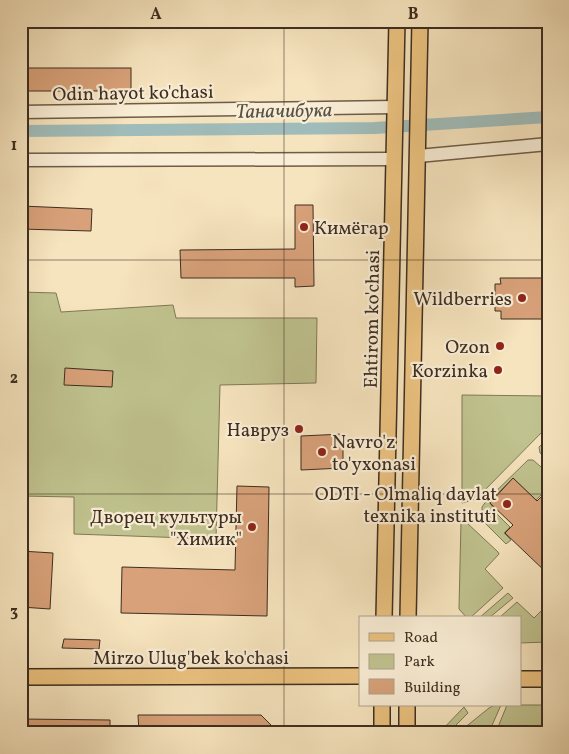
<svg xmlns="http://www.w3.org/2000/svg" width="569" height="754" font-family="Vollkorn,serif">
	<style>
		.green { fill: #c0c38f; stroke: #7f7858 }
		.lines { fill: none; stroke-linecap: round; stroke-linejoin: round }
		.canal { stroke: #a0bcba; stroke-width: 12 }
		.building { fill: #d8a179; stroke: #3e2e21 }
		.minor-casing { stroke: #6c5c48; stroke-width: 15 }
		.major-casing { stroke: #3e2e21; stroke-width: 18 }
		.minor { stroke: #f9edd5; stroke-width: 12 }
		.major { stroke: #ebc27f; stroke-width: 15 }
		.grid { fill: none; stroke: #3e2e21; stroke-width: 1; stroke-opacity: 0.55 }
		.poi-dot { fill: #8f2418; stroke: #f9edd5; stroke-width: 2 }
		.labels { text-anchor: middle; stroke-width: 4.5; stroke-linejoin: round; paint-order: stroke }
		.street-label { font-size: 19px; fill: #3e2e21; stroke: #f9edd5 }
		.poi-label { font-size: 19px; fill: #3e2e21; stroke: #f9edd5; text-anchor: end }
		.water-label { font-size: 20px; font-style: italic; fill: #565247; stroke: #f9edd5 }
		.neatline { fill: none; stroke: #3e2e21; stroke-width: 2 }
		.grid-label { font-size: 16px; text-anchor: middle; font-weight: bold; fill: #3e2e21 }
	</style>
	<rect width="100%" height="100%" fill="#f6e4be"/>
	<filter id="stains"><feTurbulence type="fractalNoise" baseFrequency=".004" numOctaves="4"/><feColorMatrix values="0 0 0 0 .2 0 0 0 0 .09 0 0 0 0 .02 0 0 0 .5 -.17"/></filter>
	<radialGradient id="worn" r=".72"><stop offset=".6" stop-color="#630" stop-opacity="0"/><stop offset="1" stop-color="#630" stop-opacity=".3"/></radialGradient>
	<!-- green -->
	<g class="green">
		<path d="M21 292 56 293 61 312 173 305 176 318H317L316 383 220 385 216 539 74 534V497L21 496Z"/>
		<path d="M462 395 548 396V426L476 499 462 503Z"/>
		<path d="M548 438V460L540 453 539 447Z"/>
		<path d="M528 460H533L548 473V488L536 500 513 478 489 502 494 509 493 510 510 527 504 533 511 540 506 544 482 520V507L487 500Z"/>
		<path d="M461 521 466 522 498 552 499 554 485 569 503 588 470 618H467L459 609Z"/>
		<path d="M508 593 513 598 489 618H479Z"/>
		<path d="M517 602 534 618 548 604V642L520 643V618H499Z"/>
		<path d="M495 705H501L490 730 481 733H458L489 708Z"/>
		<path d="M507 705H548V733L496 732Z"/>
		<path d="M464 707 468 713 449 732 441 731Z"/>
	</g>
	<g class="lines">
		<!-- canal -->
		<path class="canal" d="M21 131 375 128 548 117"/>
	</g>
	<!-- building -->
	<g class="building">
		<rect x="21" y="68" width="110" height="23"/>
		<path d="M295 205H313L314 286 295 287V278H181L180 250 295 249Z"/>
		<path d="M21 206 92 209 91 231 21 229Z"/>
		<path d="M500 278H548V319H501V311H495V284H501Z"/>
		<path d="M65 368 113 371 112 387 64 385Z"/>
		<path d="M343 434V468L301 470V436Z"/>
		<path d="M513 478 537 501 548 490V574L505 533 513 525 490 503Z"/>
		<path d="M237 486 269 487 267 616 121 613 122 567 235 570Z"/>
		<path d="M21 551 53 553 50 609 21 607Z"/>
		<path d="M64 639 100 640 99 649 62 648Z"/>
		<path d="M138 715H261L279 733H139Z"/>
		<path d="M21 719 110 720V733H21Z"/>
	</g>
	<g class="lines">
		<!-- minor casing -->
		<g class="minor-casing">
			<g id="minor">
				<path d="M21 112 395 107"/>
				<path d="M418 156 548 144"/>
				<path d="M21 160 394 159"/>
			</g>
		</g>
		<!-- major casing -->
		<g class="major-casing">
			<g id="major">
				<path d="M384 618 397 21"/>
				<path d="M408 618 420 21"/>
				<path d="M21 677 360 676"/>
				<path d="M520 679H548"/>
				<path d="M382 733V705"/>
				<path d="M407 733V705"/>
			</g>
		</g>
		<!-- minor -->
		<use href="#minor" class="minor"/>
		<!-- major -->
		<use href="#major" class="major"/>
	</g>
	<!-- grid -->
	<path class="grid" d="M284 21V733M21 260H548M21 494H548"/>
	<!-- markers -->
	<g class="poi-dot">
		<circle cx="304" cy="227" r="5"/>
		<circle cx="522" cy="298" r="5"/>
		<circle cx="500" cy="346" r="5"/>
		<circle cx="498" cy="370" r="5"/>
		<circle cx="299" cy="429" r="5"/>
		<circle cx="322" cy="452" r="5"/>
		<circle cx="507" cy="504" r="5"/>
		<circle cx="252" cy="527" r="5"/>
	</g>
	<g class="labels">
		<!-- street labels -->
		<g class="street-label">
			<text transform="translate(133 92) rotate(-1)" y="7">Odin hayot ko'chasi</text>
			<text transform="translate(371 319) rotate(-89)" y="7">Ehtirom ko'chasi</text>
			<text x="191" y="664">Mirzo Ulug'bek ko'chasi</text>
		</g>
		<!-- poi labels -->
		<g class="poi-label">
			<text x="314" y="234" text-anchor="start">Кимёгар</text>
			<text x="512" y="305">Wildberries</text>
			<text x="490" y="353">Ozon</text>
			<text x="488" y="377">Korzinka</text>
			<text x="289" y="436">Навруз</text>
			<text x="332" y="448" text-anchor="start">Navro'z<tspan x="332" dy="22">to'yxonasi</tspan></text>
			<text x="497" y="500">ODTI - Olmaliq davlat<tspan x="497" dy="22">texnika instituti</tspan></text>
			<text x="242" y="523">Дворец культуры<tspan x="242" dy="22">"Химик"</tspan></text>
		</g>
		<!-- water labels -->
		<g class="water-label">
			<text transform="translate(284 110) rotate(-1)" y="7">Таначибука</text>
		</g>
	</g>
	<!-- margin -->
	<rect width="569" height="754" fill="none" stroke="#f6e4be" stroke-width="55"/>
	<!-- legend -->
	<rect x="359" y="616" width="162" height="90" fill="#f9edd5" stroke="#aea18d"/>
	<rect x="369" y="633" width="25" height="8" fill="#ebc27f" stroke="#aea18d"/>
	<text x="404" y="642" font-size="15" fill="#3e2e21">Road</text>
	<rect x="369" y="654" width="25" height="15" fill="#c0c38f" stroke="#aea18d"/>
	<text x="404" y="666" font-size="15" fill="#3e2e21">Park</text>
	<rect x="369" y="679" width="25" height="15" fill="#d8a179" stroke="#aea18d"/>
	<text x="404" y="692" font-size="15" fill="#3e2e21">Building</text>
	<rect x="28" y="28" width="514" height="698" class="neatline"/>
	<g class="grid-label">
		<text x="156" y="19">A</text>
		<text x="413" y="19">B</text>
		<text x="14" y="150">1</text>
		<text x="14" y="383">2</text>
		<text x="14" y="616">3</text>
	</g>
	<rect width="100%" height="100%" filter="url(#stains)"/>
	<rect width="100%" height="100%" fill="url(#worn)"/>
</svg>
